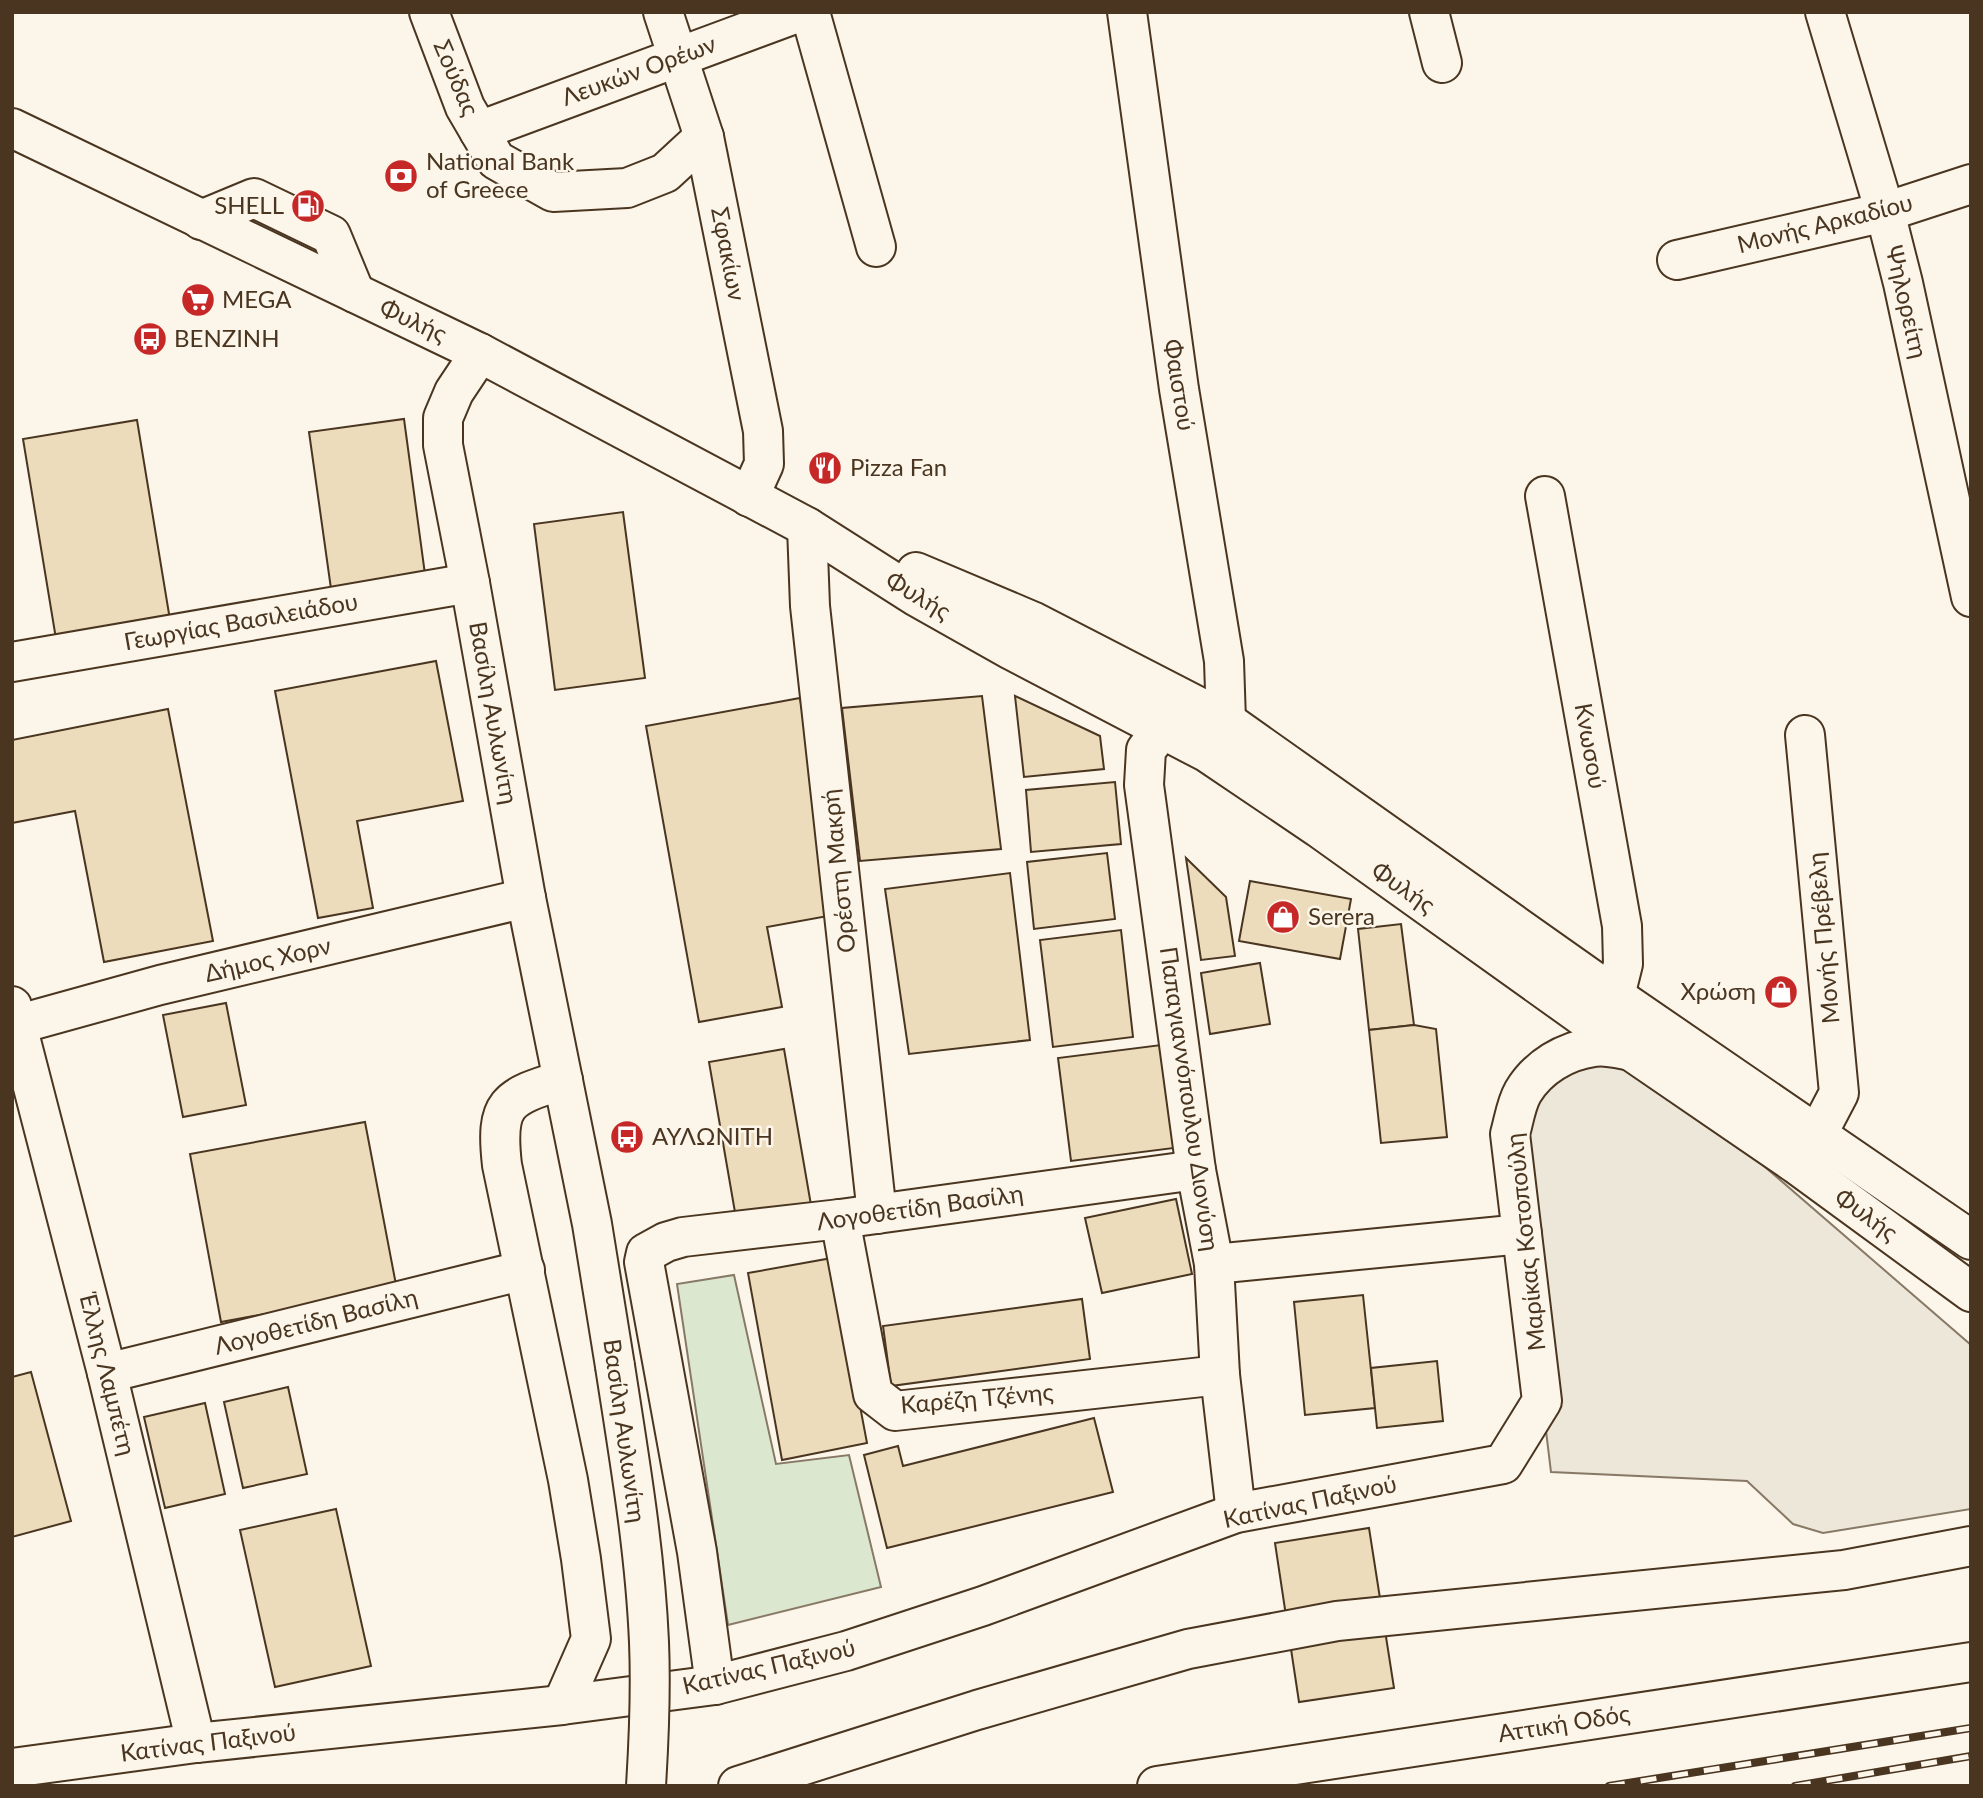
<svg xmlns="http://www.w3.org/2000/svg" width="1983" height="1798" font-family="Lato,sans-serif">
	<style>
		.green { fill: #dce7d0; stroke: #887966; stroke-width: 2 }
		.parking { fill: #ede7d9; stroke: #887966; stroke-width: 2 }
		.building { fill: #ecdcbc; stroke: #4a3520; stroke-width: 2 }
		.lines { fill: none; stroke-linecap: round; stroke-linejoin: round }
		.minor-casing { stroke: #4a3520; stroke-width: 42 }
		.major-casing { stroke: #4a3520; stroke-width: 42 }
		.highway-casing { stroke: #4a3520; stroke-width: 42 }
		.minor { stroke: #fbf6e9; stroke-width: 38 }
		.major { stroke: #fbf6e9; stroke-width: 38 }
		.highway { stroke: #fbf6e9; stroke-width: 38 }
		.rail-casing { stroke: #4a3520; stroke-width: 8 }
		.rail { stroke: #fbf6e9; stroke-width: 5; stroke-dasharray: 16; stroke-linecap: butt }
		.major-bridge-casing { stroke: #4a3520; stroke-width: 42; stroke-linecap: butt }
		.major-bridge { stroke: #fbf6e9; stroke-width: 38 }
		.labels { text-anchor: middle; stroke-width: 5; stroke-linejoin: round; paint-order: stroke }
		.street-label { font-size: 24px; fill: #4a3520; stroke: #fbf6e9 }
		.poi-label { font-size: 24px; fill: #4a3520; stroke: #fbf6e9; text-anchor: start }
	</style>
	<rect width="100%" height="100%" fill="#fbf6e9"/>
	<!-- green -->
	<path class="green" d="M734 1275 776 1464 849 1455 881 1587 728 1625 677 1284Z"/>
	<!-- parking -->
	<path class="parking" d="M1631 1051 1971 1345V1509L1823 1533 1793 1524 1747 1481 1551 1472 1510 1134 1542 1069Z"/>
	<!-- building -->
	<g class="building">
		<path d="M404 419 427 589 333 603 309 432Z"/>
		<path d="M137 420 172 632 58 651 23 439Z"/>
		<path d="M623 512 645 678 555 690 534 524Z"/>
		<path d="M436 661 463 801 357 821 373 908 318 918 275 691Z"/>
		<path d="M982 696 1001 849 860 861 842 708Z"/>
		<path d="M1015 696 1100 736 1104 769 1024 777Z"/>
		<path d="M800 698 839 914 767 927 782 1007 699 1022 646 726Z"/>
		<path d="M168 709 213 941 104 962 75 811 12 823V740Z"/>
		<path d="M1115 782 1121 844 1031 852 1026 790Z"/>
		<path d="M1107 853 1115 919 1034 929 1027 862Z"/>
		<path d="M1186 858 1226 897 1235 956 1201 960Z"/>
		<path d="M1010 873 1030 1040 909 1054 885 889Z"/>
		<path d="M1250 881 1351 899 1340 959 1239 941Z"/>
		<path d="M1401 924 1414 1025 1369 1030 1358 929Z"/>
		<path d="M1121 930 1133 1037 1053 1047 1040 940Z"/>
		<path d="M1260 963 1270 1024 1210 1034 1201 973Z"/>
		<path d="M226 1003 246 1105 183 1117 163 1015Z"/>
		<path d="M1414 1025 1436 1029 1447 1137 1381 1143 1369 1030Z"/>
		<path d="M1161 1045 1174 1148 1071 1161 1058 1058Z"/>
		<path d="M784 1049 811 1205 736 1218 709 1062Z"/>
		<path d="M365 1122 397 1290 221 1322 190 1154Z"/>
		<path d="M1176 1199 1192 1274 1102 1293 1085 1218Z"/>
		<path d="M832 1258 867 1443 782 1460 748 1273Z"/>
		<path d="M1363 1295 1375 1408 1305 1415 1294 1302Z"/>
		<path d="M1082 1299 1090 1359 891 1386 883 1326Z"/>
		<path d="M1437 1361 1443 1421 1377 1428 1371 1368Z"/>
		<path d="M31 1372 71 1521 12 1537V1377Z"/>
		<path d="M288 1387 307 1474 243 1488 224 1402Z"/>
		<path d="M205 1403 225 1494 165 1508 144 1417Z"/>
		<path d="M1094 1418 1113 1492 887 1548 864 1455 898 1446 903 1466Z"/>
		<path d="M336 1509 371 1666 275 1687 240 1530Z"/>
		<path d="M1369 1528 1394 1688 1299 1702 1275 1543Z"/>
	</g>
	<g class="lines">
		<!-- minor casing -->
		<g class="minor-casing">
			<g id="minor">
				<path d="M429 12 465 107 496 160 553 192 627 188 665 173 704 137"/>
				<path d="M663 12 704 137 763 431 764 464 749 497"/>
				<path d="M810 12 876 247"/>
				<path d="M1127 12 1179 389 1224 661 1226 721 1210 749"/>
				<path d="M1429 12 1442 63"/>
				<path d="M1825 12 1885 212 1903 283 1971 597"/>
				<path d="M479 131 800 12"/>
				<path d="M201 220 254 198 331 235 355 293"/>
				<path d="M1677 260 1885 212 1971 184"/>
				<path d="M1545 496 1622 926 1623 964 1615 996"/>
				<path d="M807 527 810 606 877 1214"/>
				<path d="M12 662 470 583"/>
				<path d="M1181 704 1146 750 1144 785 1196 1170 1214 1264 1220 1375 1236 1513"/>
				<path d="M1805 735 1839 1093 1817 1135"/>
				<path d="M12 1006 107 1373 196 1743"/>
				<path d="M12 1026 160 985 526 898"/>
				<path d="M840 1219 873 1394 895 1411 1220 1375"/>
				<path d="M1214 1264 1522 1234"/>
				<path d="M107 1373 525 1270"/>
				<path d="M715 1685 697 1552 644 1262 646 1253 666 1242 683 1237 840 1219 1196 1170"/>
				<path d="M562 1705 591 1639 581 1559 568 1480 502 1165C495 1103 506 1097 563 1080"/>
				<path d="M12 1768 196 1743 562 1705 715 1685 846 1651 983 1606 1236 1513 1503 1464 1542 1401 1510 1134C1514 1120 1516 1104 1523 1092 1538 1067 1565 1051 1594 1047 1605 1045 1620 1049 1631 1051"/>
			</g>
		</g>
		<!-- major casing -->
		<g class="major-casing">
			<g id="major">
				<path d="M12 128 480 353 807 527 917 597 1011 650 1208 753 1319 828 1631 1051 1796 1164 1971 1292"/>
				<path d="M480 353 454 392 443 418V445L470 583 526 898 592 1224 615 1366"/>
				<path d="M916 572 1032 621 1226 721 1615 996 1971 1240"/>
			</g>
		</g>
		<!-- highway casing -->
		<g class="highway-casing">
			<g id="highway">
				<path d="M738 1786 977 1710 1188 1649 1337 1621 1844 1570 1971 1546"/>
				<path d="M1157 1786 1971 1662"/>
			</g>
		</g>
		<!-- minor -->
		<use href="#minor" class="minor"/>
		<!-- major -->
		<use href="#major" class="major"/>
		<!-- highway -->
		<use href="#highway" class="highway"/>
		<!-- rail casing -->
		<g class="rail-casing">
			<g id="rail">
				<path d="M1609 1786 1971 1728"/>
				<path d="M1795 1786 1971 1756"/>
			</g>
		</g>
		<!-- rail -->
		<use href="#rail" class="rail"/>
		<!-- major-bridge casing -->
		<g class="major-bridge-casing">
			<path id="major-bridge" d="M615 1366C629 1457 645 1549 649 1642 651 1690 649 1738 646 1786"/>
		</g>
		<!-- major-bridge -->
		<use href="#major-bridge" class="major-bridge"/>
	</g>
	<!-- icons -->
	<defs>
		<g id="bank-disc" transform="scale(1.75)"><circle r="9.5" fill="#c62828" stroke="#fbf6e9"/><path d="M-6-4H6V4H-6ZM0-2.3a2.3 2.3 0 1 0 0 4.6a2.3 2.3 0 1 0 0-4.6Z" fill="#fff"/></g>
		<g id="fuel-disc" transform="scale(1.75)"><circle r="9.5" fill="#c62828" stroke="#fbf6e9"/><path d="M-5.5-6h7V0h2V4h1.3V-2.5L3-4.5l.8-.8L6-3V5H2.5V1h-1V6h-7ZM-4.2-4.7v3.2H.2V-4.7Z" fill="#fff"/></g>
		<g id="supermarket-disc" transform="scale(1.75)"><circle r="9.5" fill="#c62828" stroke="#fbf6e9"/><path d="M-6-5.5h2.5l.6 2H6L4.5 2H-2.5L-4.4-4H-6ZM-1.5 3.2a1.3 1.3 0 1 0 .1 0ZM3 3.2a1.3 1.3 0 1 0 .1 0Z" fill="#fff"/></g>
		<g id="bus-disc" transform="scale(1.75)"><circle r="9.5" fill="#c62828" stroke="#fbf6e9"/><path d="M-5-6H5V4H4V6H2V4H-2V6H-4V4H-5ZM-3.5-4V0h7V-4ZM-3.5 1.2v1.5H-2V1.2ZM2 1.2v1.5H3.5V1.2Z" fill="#fff"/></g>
		<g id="restaurant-disc" transform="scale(1.75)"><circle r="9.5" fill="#c62828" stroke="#fbf6e9"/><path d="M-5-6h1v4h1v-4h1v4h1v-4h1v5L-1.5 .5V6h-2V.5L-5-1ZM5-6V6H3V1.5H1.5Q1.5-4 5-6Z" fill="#fff"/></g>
		<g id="shop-disc" transform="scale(1.75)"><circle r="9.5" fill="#c62828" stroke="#fbf6e9"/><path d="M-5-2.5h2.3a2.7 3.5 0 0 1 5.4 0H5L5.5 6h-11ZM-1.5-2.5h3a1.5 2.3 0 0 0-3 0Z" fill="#fff"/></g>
	</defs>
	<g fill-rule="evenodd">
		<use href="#bank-disc" x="401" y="176"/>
		<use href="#fuel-disc" x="308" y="206"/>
		<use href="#supermarket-disc" x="198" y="300"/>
		<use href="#bus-disc" x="150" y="339"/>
		<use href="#restaurant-disc" x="825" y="468"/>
		<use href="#shop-disc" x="1283" y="917"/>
		<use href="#shop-disc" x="1781" y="992"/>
		<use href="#bus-disc" x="627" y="1137"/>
	</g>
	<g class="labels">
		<!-- street labels -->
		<g class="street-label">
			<text transform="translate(639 71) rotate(-20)" y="8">Λευκών Ορέων</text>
			<text transform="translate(456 78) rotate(67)" y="8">Σούδας</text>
			<text transform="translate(1825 224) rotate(-14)" y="8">Μονής Αρκαδίου</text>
			<text transform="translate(728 254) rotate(79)" y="8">Σφακίων</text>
			<text transform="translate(1906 302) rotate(77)" y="8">Ψηλορείτη</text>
			<text transform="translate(413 321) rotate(25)" y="8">Φυλής</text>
			<text transform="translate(1179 385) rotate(81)" y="8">Φαιστού</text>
			<text transform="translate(918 596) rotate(31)" y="8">Φυλής</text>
			<text transform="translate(241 622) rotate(-10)" y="8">Γεωργίας Βασιλειάδου</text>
			<text transform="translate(493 713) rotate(80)" y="8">Βασίλη Αυλωνίτη</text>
			<text transform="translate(1590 746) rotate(80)" y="8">Κνωσού</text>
			<text transform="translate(839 871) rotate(-96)" y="8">Ορέστη Μακρή</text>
			<text transform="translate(1403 888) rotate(35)" y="8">Φυλής</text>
			<text transform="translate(1824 938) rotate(-95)" y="8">Μονής Πρέβελη</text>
			<text transform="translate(268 960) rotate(-13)" y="8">Δήμος Χορν</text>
			<text transform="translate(1189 1099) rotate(82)" y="8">Παπαγιαννόπουλου Διονύση</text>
			<text transform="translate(920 1208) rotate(-8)" y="8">Λογοθετίδη Βασίλη</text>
			<text transform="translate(1866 1215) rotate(36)" y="8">Φυλής</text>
			<text transform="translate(1526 1242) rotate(-96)" y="8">Μαρίκας Κοτοπούλη</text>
			<text transform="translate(316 1322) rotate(-14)" y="8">Λογοθετίδη Βασίλη</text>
			<text transform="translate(107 1374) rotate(76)" y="8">Έλλης Λαμπέτη</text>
			<text transform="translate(977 1399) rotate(-5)" y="8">Καρέζη Τζένης</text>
			<text transform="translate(624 1431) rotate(82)" y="8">Βασίλη Αυλωνίτη</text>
			<text transform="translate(1310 1502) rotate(-12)" y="8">Κατίνας Παξινού</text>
			<text transform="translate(769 1667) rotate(-13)" y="8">Κατίνας Παξινού</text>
			<text transform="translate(1564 1724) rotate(-9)" y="8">Αττική Οδός</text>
			<text transform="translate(208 1743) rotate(-7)" y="8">Κατίνας Παξινού</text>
		</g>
		<!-- poi labels -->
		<g class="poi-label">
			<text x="426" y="170">National Bank<tspan x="426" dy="28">of Greece</tspan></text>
			<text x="284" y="214" text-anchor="end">SHELL</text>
			<text x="222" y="308">MEGA</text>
			<text x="174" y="347">ΒΕΝΖΙΝΗ</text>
			<text x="850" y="476">Pizza Fan</text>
			<text x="1308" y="925">Serera</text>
			<text x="1756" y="1000" text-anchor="end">Χρώση</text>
			<text x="652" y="1145">ΑΥΛΩΝΙΤΗ</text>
		</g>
	</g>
	<!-- border -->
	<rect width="1983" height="1798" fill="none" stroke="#4a3520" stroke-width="28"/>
</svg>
